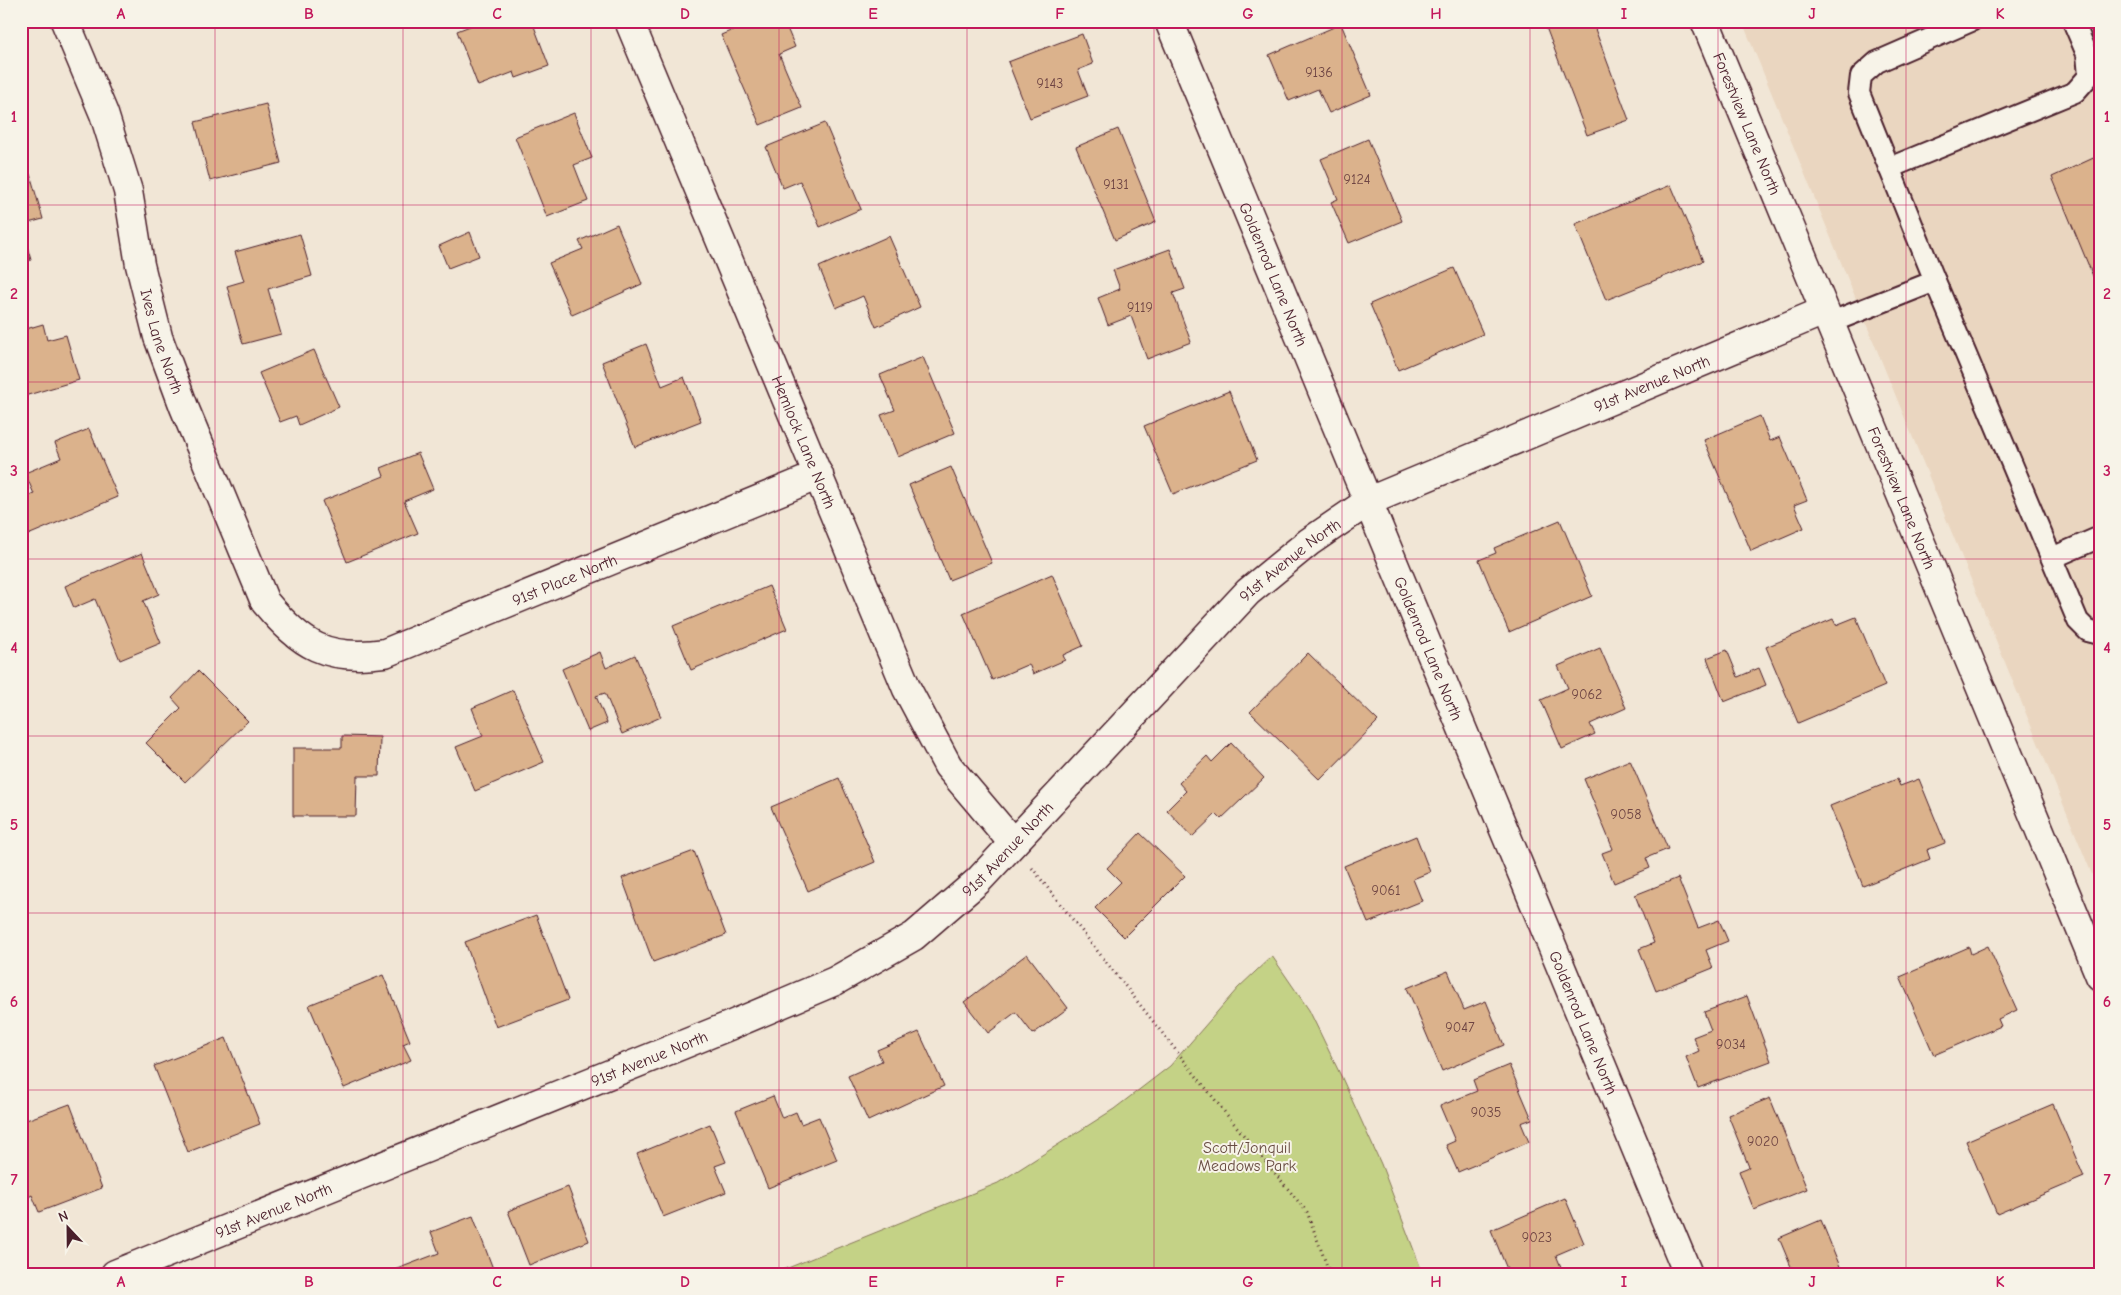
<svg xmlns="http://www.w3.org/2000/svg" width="2121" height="1295" font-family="'Comic Neue',sans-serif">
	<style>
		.built { fill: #ead6c0 }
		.green { fill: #c4d286; stroke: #877858 }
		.building { fill: #dbb28c; stroke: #4a1f2b }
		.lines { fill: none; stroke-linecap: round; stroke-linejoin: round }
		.lane-casing { stroke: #4a1f2b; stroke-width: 24 }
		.street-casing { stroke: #4a1f2b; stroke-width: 31 }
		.secondary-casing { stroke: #4a1f2b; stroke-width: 31 }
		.path { stroke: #4a1f2b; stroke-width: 3; stroke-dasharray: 1 4; stroke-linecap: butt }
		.lane { stroke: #f7f3e8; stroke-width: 20 }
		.street { stroke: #f7f3e8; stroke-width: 28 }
		.secondary { stroke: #f7f3e8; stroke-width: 28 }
		.grid { fill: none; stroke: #c2185b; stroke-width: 1; stroke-opacity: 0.55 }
		.labels { text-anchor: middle; stroke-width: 4; stroke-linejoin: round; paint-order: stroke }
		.number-label { font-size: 14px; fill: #6e4443 }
		.street-label { font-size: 16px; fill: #4a1f2b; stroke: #f7f3e8 }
		.park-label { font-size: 16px; fill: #684c42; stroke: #f7f3e8 }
		.neatline { fill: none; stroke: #c2185b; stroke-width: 2 }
		.grid-label { font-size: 16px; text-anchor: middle; font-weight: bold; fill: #c2185b }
	</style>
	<rect width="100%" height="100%" fill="#f1e6d6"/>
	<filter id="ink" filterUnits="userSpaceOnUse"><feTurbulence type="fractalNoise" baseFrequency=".02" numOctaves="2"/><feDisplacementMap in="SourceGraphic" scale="10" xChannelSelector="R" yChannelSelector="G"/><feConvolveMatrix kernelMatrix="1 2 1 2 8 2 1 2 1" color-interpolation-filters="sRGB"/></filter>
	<g filter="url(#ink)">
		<!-- built -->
		<path class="built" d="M1742 21H2100V894Z"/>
		<!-- green -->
		<path class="green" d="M1272 956 1309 1010 1342 1078 1381 1164 1423 1274H773L998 1183 1114 1109 1170 1066 1238 988Z"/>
		<!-- building -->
		<g class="building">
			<path d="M483 21H532L549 66 516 78 514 72 478 86 457 31Z"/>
			<path d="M754 21H784L795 47 779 54 802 108 760 125 721 35Z"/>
			<path d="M1547 21H1592L1629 120 1587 135 1544 22Z"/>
			<path d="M1341 24 1371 95 1329 113 1318 89 1289 101 1269 55Z"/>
			<path d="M1082 34 1093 64 1078 70 1088 96 1030 118 1008 62Z"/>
			<path d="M266 104 281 163 210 181 195 122Z"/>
			<path d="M574 113 592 158 574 165 588 201 547 217 515 137Z"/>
			<path d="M825 123 861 209 820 227 800 181 783 188 766 147Z"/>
			<path d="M1118 129 1156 222 1115 240 1076 147Z"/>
			<path d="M1368 139 1402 221 1349 243 1331 202 1338 199 1321 159Z"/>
			<path d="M2100 155V293L2052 177Z"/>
			<path d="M30 174 43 219 21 225V177Z"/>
			<path d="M1671 185 1703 261 1606 300 1575 224Z"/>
			<path d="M617 224 642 284 572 315 549 263 583 249 579 241Z"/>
			<path d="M21 225 31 260 21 263Z"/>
			<path d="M470 232 479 256 448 268 439 246Z"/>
			<path d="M300 234 312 276 268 289 281 334 243 344 227 286 244 281 235 252Z"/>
			<path d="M889 236 920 307 876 327 863 296 836 308 819 267Z"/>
			<path d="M1170 249 1185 289 1173 293 1191 342 1147 359 1131 316 1108 325 1098 298 1120 289 1113 270Z"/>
			<path d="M1454 268 1483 334 1398 370 1370 304Z"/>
			<path d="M21 313 26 329 43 324 47 340 66 335 79 380 21 397Z"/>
			<path d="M646 344 662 386 684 377 701 421 635 447 602 362Z"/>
			<path d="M314 350 339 407 299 425 296 416 280 422 259 373Z"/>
			<path d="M923 357 955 433 898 457 881 415 895 410 880 375Z"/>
			<path d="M1229 391 1257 460 1173 494 1144 426Z"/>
			<path d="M1760 416 1770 441 1780 437 1807 500 1794 505 1804 528 1751 551 1704 440Z"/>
			<path d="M89 429 118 497 28 535 21 518V499L34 494 25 473 61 458 55 443Z"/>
			<path d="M418 453 433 489 404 501 418 533 347 562 322 501 384 476 381 468Z"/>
			<path d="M951 467 992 563 949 580 909 485Z"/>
			<path d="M1560 520 1592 596 1509 632 1479 560 1496 553 1494 548Z"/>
			<path d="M142 553 159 594 143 601 161 643 120 660 95 599 74 608 65 586Z"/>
			<path d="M1052 574 1083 646 1063 655 1065 660 1033 674 1029 664 992 680 963 613Z"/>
			<path d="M769 586 787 629 691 670 673 626Z"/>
			<path d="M1856 617 1885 686 1798 723 1766 647 1833 619 1836 625Z"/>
			<path d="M1600 648 1626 708 1590 724 1595 734 1562 749 1541 700 1568 688 1558 666Z"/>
			<path d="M1727 650 1738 677 1759 668 1766 685 1724 702 1707 658Z"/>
			<path d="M600 652 606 668 635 655 661 717 622 734 605 693 596 696 607 723 588 731 562 669Z"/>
			<path d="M1308 653 1378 721 1320 780 1250 712Z"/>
			<path d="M198 671 248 721 185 782 146 743 181 708 172 698Z"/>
			<path d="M513 690 544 762 475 791 456 747 483 736 472 708Z"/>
			<path d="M342 736 380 737 379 776H357L356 816H293V748H342Z"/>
			<path d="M1231 743 1264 778 1221 819 1216 814 1192 837 1167 810 1186 791 1179 783 1207 756 1212 762Z"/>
			<path d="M1630 760 1668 849 1646 858 1650 868 1614 883 1602 853 1613 849 1584 779Z"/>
			<path d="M839 778 875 862 808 891 771 807Z"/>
			<path d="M1897 779 1900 786 1919 779 1945 843 1927 850 1930 859 1863 886 1830 806Z"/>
			<path d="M1140 833 1185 876 1124 937 1095 908 1121 882 1107 868Z"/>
			<path d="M1416 836 1430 872 1413 879 1422 901 1368 923 1344 866Z"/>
			<path d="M694 851 726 935 653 962 622 878Z"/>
			<path d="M1678 878 1698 928 1719 920 1728 941 1706 950 1713 968 1656 991 1639 949 1654 943 1635 895Z"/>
			<path d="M536 915 568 1000 496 1027 465 942Z"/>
			<path d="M1988 946 2017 1010 1998 1019 2001 1026 1934 1055 1900 977 1969 947 1971 954Z"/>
			<path d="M1027 954 1068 1008 1033 1034 1016 1012 988 1033 964 1002Z"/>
			<path d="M1448 971 1464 1010 1486 1001 1504 1045 1442 1071 1407 988Z"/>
			<path d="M383 975 410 1041 403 1044 411 1060 344 1088 309 1005Z"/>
			<path d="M1747 996 1771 1061 1698 1088 1686 1057 1699 1051 1693 1037 1711 1030 1704 1012Z"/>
			<path d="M919 1032 944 1086 868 1121 848 1076 882 1061 877 1050Z"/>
			<path d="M226 1038 260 1124 188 1152 154 1066Z"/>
			<path d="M1509 1065 1532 1119 1521 1123 1529 1142 1458 1172 1446 1145 1455 1141 1440 1106 1477 1091 1473 1080Z"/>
			<path d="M773 1096 782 1118 796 1112 801 1124 819 1117 837 1160 768 1188 736 1111Z"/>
			<path d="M1770 1098 1807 1189 1754 1210 1739 1171 1749 1167 1728 1115Z"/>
			<path d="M70 1104 102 1188 39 1212 32 1195 25 1199 21 1190V1122Z"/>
			<path d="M2053 1104 2084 1177 1997 1214 1966 1141Z"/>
			<path d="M710 1124 726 1162 715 1166 726 1192 663 1217 637 1154Z"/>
			<path d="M568 1187 589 1241 529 1265 508 1211Z"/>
			<path d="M1565 1198 1584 1243 1556 1255 1564 1274H1509L1491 1230Z"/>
			<path d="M473 1216 495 1274H390L389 1272 439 1253 431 1232Z"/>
			<path d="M1821 1220 1843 1274H1794L1779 1238Z"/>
		</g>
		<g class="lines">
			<!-- lane casing -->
			<g class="lane-casing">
				<g id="lane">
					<path d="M1889 168 2075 92 2089 76 2087 54 2073 21"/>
					<path d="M1935 281 1859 93 1861 76 1877 62 1971 21"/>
					<path d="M1829 323 1935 281 2078 621 2088 631 2100 634"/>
					<path d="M2052 558 2100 537"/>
				</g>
			</g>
			<!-- street casing -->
			<g class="street-casing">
				<g id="street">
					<path id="s1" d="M65 21 104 114 128 191 140 265 158 337 184 407 265 602C302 646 326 661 385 653L819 475"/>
					<path id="s2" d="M629 21 907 689 948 766 1013 843"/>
					<path id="s3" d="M1169 21 1688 1274"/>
					<path id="s4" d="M115 1274 729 1026 835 981 914 936 978 881 1248 592 1309 542 1369 501 1824 311"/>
				</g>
			</g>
			<!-- secondary casing -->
			<g class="secondary-casing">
				<g id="secondary">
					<path id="s5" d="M1705 21 2100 976"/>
				</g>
			</g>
			<!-- path -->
			<path class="path" d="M1032 868 1227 1115 1307 1212 1330 1274"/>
			<!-- lane -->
			<use href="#lane" class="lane"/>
			<!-- street -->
			<use href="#street" class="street"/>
			<!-- secondary -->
			<use href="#secondary" class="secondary"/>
		</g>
	</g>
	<!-- grid -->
	<path class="grid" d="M215 21V1274M403 21V1274M591 21V1274M779 21V1274M967 21V1274M1154 21V1274M1342 21V1274M1530 21V1274M1718 21V1274M1906 21V1274M21 205H2100M21 382H2100M21 559H2100M21 736H2100M21 913H2100M21 1090H2100"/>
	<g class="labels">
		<!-- number labels -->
		<g class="number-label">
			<text x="1319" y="77">9136</text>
			<text x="1050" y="88">9143</text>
			<text x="1357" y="184">9124</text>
			<text x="1116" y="189">9131</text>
			<text x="1140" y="312">9119</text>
			<text x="1587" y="699">9062</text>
			<text x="1626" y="819">9058</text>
			<text x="1386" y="895">9061</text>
			<text x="1460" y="1032">9047</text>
			<text x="1731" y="1049">9034</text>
			<text x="1486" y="1117">9035</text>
			<text x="1763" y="1146">9020</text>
			<text x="1537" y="1242">9023</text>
		</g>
		<!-- street labels -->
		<g class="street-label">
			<text dy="6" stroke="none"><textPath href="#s5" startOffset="111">Forestview Lane North</textPath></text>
			<text dy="6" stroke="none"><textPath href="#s3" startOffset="274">Goldenrod Lane North</textPath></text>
			<text dy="6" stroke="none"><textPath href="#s1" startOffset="336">Ives Lane North</textPath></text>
			<text dy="6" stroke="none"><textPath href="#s4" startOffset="1806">91st Avenue North</textPath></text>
			<text dy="6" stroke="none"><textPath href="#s2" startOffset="456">Hemlock Lane North</textPath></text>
			<text dy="6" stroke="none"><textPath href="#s5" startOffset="516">Forestview Lane North</textPath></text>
			<text dy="6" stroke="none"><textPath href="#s4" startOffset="1401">91st Avenue North</textPath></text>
			<text dy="6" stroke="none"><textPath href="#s1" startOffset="949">91st Place North</textPath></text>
			<text dy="6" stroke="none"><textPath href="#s3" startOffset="679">Goldenrod Lane North</textPath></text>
			<text dy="6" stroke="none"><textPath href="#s4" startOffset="996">91st Avenue North</textPath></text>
			<text dy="6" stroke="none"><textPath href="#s3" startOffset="1084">Goldenrod Lane North</textPath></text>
			<text dy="6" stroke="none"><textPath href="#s4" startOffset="576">91st Avenue North</textPath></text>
			<text dy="6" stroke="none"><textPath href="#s4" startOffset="171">91st Avenue North</textPath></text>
		</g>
		<!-- park labels -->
		<g class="park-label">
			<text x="1247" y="1153">Scott/Jonquil<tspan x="1247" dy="18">Meadows Park</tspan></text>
		</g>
	</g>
	<!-- margin -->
	<rect width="2121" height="1295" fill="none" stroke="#f7f3e8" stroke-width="55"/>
	<!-- north arrow -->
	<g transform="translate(68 1228) rotate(338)" stroke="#f7f3e8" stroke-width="4" paint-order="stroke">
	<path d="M0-4L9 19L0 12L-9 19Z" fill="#4a1f2b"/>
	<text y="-8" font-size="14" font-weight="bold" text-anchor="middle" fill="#4a1f2b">N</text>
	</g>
	<rect x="28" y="28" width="2066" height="1240" class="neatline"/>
	<g class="grid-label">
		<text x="121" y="19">A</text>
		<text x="309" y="19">B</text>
		<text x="497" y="19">C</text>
		<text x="685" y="19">D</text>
		<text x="873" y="19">E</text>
		<text x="1060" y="19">F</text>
		<text x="1248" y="19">G</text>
		<text x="1436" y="19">H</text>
		<text x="1624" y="19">I</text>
		<text x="1812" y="19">J</text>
		<text x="2000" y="19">K</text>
		<text x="14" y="122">1</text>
		<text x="2107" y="122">1</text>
		<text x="14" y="299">2</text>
		<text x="2107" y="299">2</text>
		<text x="14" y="476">3</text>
		<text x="2107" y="476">3</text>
		<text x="14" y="653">4</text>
		<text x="2107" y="653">4</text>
		<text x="14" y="830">5</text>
		<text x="2107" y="830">5</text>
		<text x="14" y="1007">6</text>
		<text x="2107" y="1007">6</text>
		<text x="14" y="1185">7</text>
		<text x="2107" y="1185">7</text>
		<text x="121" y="1287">A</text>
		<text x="309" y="1287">B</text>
		<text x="497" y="1287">C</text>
		<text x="685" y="1287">D</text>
		<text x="873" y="1287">E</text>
		<text x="1060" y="1287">F</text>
		<text x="1248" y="1287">G</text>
		<text x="1436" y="1287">H</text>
		<text x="1624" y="1287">I</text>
		<text x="1812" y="1287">J</text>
		<text x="2000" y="1287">K</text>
	</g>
</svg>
